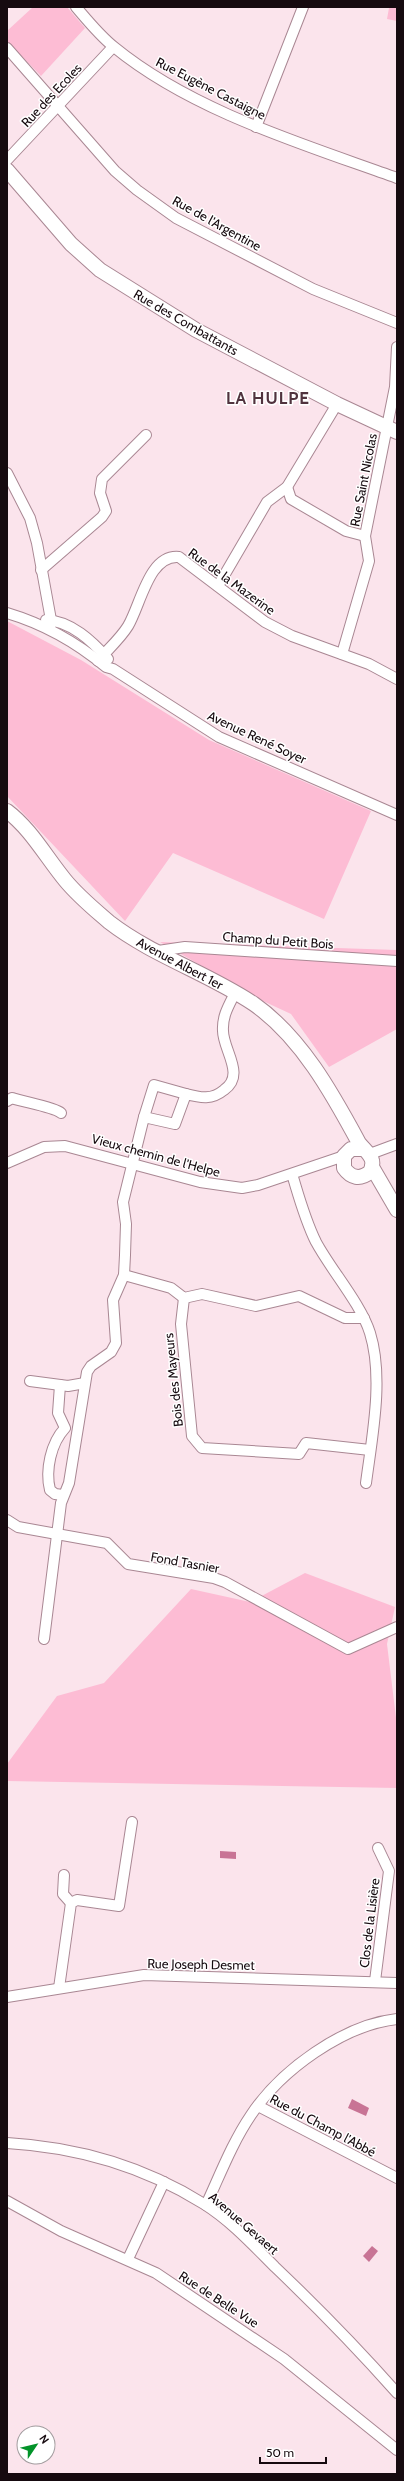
<svg xmlns="http://www.w3.org/2000/svg" width="404" height="2481" font-family="Cabin,sans-serif">
	<style>
		.green { fill: #fdbcd4 }
		.water { fill: #c87495 }
		.lines { fill: none; stroke-linecap: round; stroke-linejoin: round }
		.street-casing { stroke: #a98793; stroke-width: 12 }
		.secondary-casing { stroke: #a98793; stroke-width: 16 }
		.street { stroke: #fff; stroke-width: 10 }
		.secondary { stroke: #fff; stroke-width: 14 }
		.labels { text-anchor: middle; stroke-width: 3; stroke-linejoin: round; paint-order: stroke }
		.street-label { font-size: 13px; fill: #160a0f; stroke: #fff }
		.district-label { font-size: 17px; font-weight: bold; letter-spacing: 1px; fill: #50333e; stroke: #fff }
	</style>
	<rect width="100%" height="100%" fill="#fbe4ec"/>
	<!-- green -->
	<g class="green">
		<path d="M33 7H67L85 28 41 76 7 41V31Z"/>
		<path d="M387 7H397V21L387 19 389 8Z"/>
		<path d="M7 621 81 660 209 740 371 811 324 919 173 853 125 921 7 796Z"/>
		<path d="M160 942 397 950V1029L329 1067 291 1014 263 1001Z"/>
		<path d="M305 1573 395 1607 387 1644 397 1726V1788L7 1781V1764L57 1696 104 1683 191 1589 250 1602Z"/>
	</g>
	<!-- water -->
	<g class="water">
		<path d="M220 1851 236 1852V1859L220 1858Z"/>
		<path d="M352 2099 369 2108 366 2116 348 2108Z"/>
		<path d="M372 2246 378 2251 369 2262 363 2256Z"/>
	</g>
	<g class="lines">
		<!-- street casing -->
		<g class="street-casing">
			<g id="street">
				<path d="M76 7C88 21 100 36 114 47 192 111 303 144 397 178"/>
				<path d="M7 48 115 171 137 190 176 218 313 289 397 323"/>
				<path d="M256 127 303 7"/>
				<path d="M7 160 113 47"/>
				<path d="M7 473 30 518 37 543 51 620 50 629"/>
				<path d="M287 487 291 499 346 531 365 536"/>
				<path d="M41 570 102 517 106 511 100 493 102 479 146 435"/>
				<path d="M218 586 267 502 287 487 337 404"/>
				<path d="M7 613C44 624 76 642 106 667L113 669 219 737 397 815"/>
				<path d="M46 620C71 621 92 641 108 659"/>
				<path d="M342 654 369 561 365 536 395 387 397 347"/>
				<path d="M98 661C108 649 120 639 128 626 141 604 149 554 179 557L265 622 292 636 369 664 397 679"/>
				<path d="M158 951 185 947 397 961"/>
				<path d="M7 1101 12 1098C23 1102 54 1107 61 1113"/>
				<path d="M144 1117 154 1085 186 1094"/>
				<path d="M370 1154 397 1144"/>
				<path d="M7 1163 44 1147 65 1146 200 1182 242 1188 258 1185 344 1156"/>
				<path d="M292 1174C299 1197 305 1220 316 1242 331 1270 361 1304 370 1333 384 1378 372 1437 366 1483"/>
				<path d="M124 1275 171 1288 184 1298 202 1294 256 1306 299 1296 345 1318H364"/>
				<path d="M184 1298 181 1324 192 1436 202 1448 299 1454 306 1443 370 1450"/>
				<path d="M30 1381 68 1386 85 1383"/>
				<path d="M60 1385 58 1413 65 1428C51 1443 45 1470 50 1490L55 1494 63 1495"/>
				<path d="M7 1520 18 1527 107 1543 128 1564 214 1578 225 1582 348 1649 397 1627"/>
				<path d="M44 1639 61 1503 69 1483 87 1372 91 1366 111 1352 116 1343 113 1300 124 1275 125 1255 126 1224 123 1202 144 1117 175 1124 186 1094C201 1098 212 1100 224 1090 246 1075 223 1050 223 1031 222 1016 229 1005 235 993"/>
				<path d="M64 1875 63 1894 71 1903"/>
				<path d="M375 1981 389 1871 378 1848"/>
				<path d="M59 1988 71 1903 77 1900 119 1906 132 1822"/>
				<path d="M7 1997 144 1975 397 1983"/>
				<path d="M258 2106 397 2178"/>
				<path d="M7 2143C77 2147 145 2167 204 2204 231 2221 253 2245 275 2267 317 2307 358 2349 397 2393"/>
				<path d="M7 2201 61 2231 156 2273 284 2359 397 2450"/>
				<path d="M206 2205C220 2175 232 2143 251 2115 281 2070 343 2025 397 2019"/>
				<path d="M128 2259 164 2182"/>
			</g>
		</g>
		<!-- secondary casing -->
		<g class="secondary-casing">
			<g id="secondary">
				<path d="M7 170 71 244 100 270 196 330 337 404 397 432"/>
				<path d="M7 811C31 829 46 857 65 880 78 896 94 909 109 922 153 956 208 973 254 1004 301 1037 332 1093 359 1143 367 1153 377 1158 370 1172 360 1180 351 1178 344 1168V1156L351 1149H364"/>
				<path d="M372 1167 397 1210"/>
			</g>
		</g>
		<!-- street -->
		<use href="#street" class="street"/>
		<!-- secondary -->
		<use href="#secondary" class="secondary"/>
	</g>
	<g class="labels">
		<!-- street labels -->
		<g class="street-label">
			<text transform="translate(211 88) rotate(27)" y="5">Rue Eugène Castaigne</text>
			<text transform="translate(51 95) rotate(-47)" y="5">Rue des Ecoles</text>
			<text transform="translate(217 223) rotate(29)" y="5">Rue de l'Argentine</text>
			<text transform="translate(186 322) rotate(30)" y="5">Rue des Combattants</text>
			<text transform="translate(363 480) rotate(-79)" y="5">Rue Saint Nicolas</text>
			<text transform="translate(232 581) rotate(36)" y="5">Rue de la Mazerine</text>
			<text transform="translate(257 737) rotate(25)" y="5">Avenue René Soyer</text>
			<text transform="translate(278 940) rotate(4)" y="5">Champ du Petit Bois</text>
			<text transform="translate(180 963) rotate(28)" y="5">Avenue Albert 1er</text>
			<text transform="translate(156 1155) rotate(15)" y="5">Vieux chemin de l'Helpe</text>
			<text transform="translate(173 1380) rotate(-96)" y="5">Bois des Mayeurs</text>
			<text transform="translate(185 1562) rotate(10)" y="5">Fond Tasnier</text>
			<text transform="translate(369 1923) rotate(-83)" y="5">Clos de la Lisière</text>
			<text transform="translate(201 1964) rotate(1)" y="5">Rue Joseph Desmet</text>
			<text transform="translate(323 2125) rotate(28)" y="5">Rue du Champ l'Abbé</text>
			<text transform="translate(244 2223) rotate(41)" y="5">Avenue Gevaert</text>
			<text transform="translate(219 2299) rotate(33)" y="5">Rue de Belle Vue</text>
		</g>
		<!-- district labels -->
		<g class="district-label">
			<text x="268" y="404">LA HULPE</text>
		</g>
	</g>
	<!-- border -->
	<rect width="404" height="2481" fill="none" stroke="#160a0f" stroke-width="16"/>
	<!-- north arrow -->
	<g transform="translate(36 2445) rotate(55)"><circle r="19" fill="#ffffff" stroke="#a29d9f"/>
	<path d="M0-3L7 15L0 10L-7 15Z" fill="#029329"/>
	<text y="-6" font-size="11" font-weight="bold" text-anchor="middle" fill="#160a0f">N</text>
	</g>
	<!-- scale -->
	<path d="M260 2457v6h66v-6" fill="none" stroke="#160a0f" stroke-width="2"/>
	<text x="266" y="2457" font-size="12" fill="#160a0f" stroke="#ffffff" stroke-width="3" paint-order="stroke">50 m</text>
</svg>
